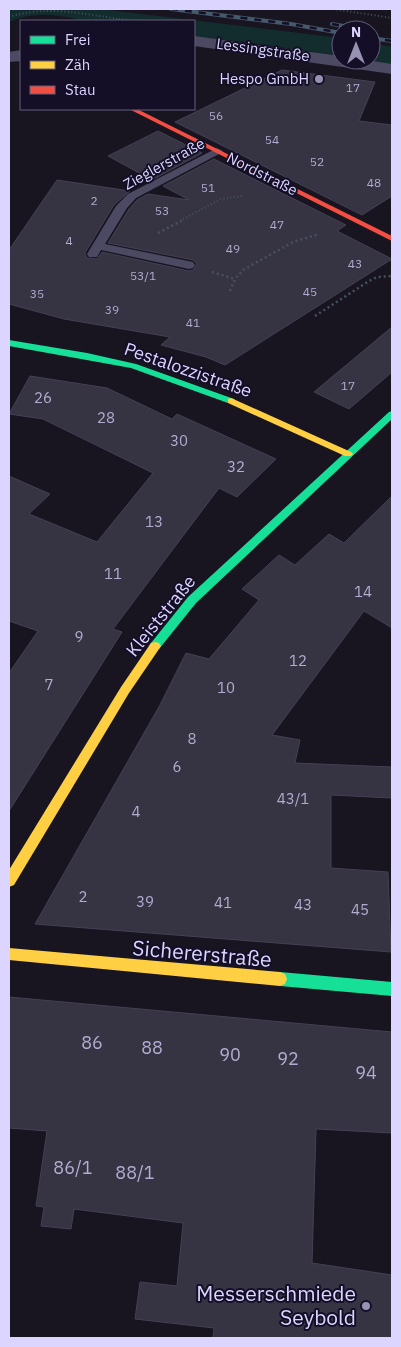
<svg xmlns="http://www.w3.org/2000/svg" width="401" height="1347" font-family="'IBM Plex Sans',sans-serif">
	<style>
		.green { fill: #132d2e }
		.building { fill: #363343; stroke: #454055 }
		.lines { fill: none; stroke-linecap: round; stroke-linejoin: round }
		.path-far1 { stroke: #465261; stroke-width: 2; stroke-dasharray: 1 2.5; stroke-linecap: butt }
		.path { stroke: #465261; stroke-width: 2.5; stroke-dasharray: 2 3; stroke-linecap: butt }
		.lane { fill: #4b4a62; fill-rule: evenodd }
		.street { fill: #4b4a62; fill-rule: evenodd }
		.fast { fill: #16e098; fill-rule: evenodd }
		.slow { fill: #ffcf43; fill-rule: evenodd }
		.jam { fill: #f24e42; fill-rule: evenodd }
		.rail-casing { stroke: #44596b; stroke-width: 4 }
		.rail { stroke: #140f27; stroke-width: 2.5; stroke-dasharray: 7; stroke-linecap: butt }
		.poi-dot { fill: #9792b1; stroke: #140f27; stroke-width: 2 }
		.labels { text-anchor: middle; stroke-width: 4; stroke-linejoin: round; paint-order: stroke }
		.far-number-label { font-size: 12px; fill: #b2acd0 }
		.far-street-label { font-size: 15px; fill: #dbd5ff; stroke: #140f27 }
		.far-poi-label { font-size: 15px; fill: #dbd5ff; stroke: #140f27; text-anchor: end }
		.number-label { font-size: 15px; fill: #b2acd0 }
		.street-label { font-size: 18px; fill: #dbd5ff; stroke: #140f27 }
		.near-number-label { font-size: 18px; fill: #b2acd0 }
		.near-street-label { font-size: 21px; fill: #dbd5ff; stroke: #140f27 }
		.near-poi-label { font-size: 21px; fill: #dbd5ff; stroke: #140f27; text-anchor: end }
	</style>
	<rect width="100%" height="100%" fill="#181521"/>
	<!-- green -->
	<g class="green">
		<path d="M9 9H100L341 38V56L246 42 194 37V21H81C59 13 31 12 9 22Z"/>
		<path d="M371 43 392 47V65L365 60H371Z"/>
	</g>
	<!-- building -->
	<g class="building">
		<path d="M282 70 375 82 359 121 392 125V196L362 215 175 122Z"/>
		<path d="M158 131 202 153 152 180 108 156Z"/>
		<path d="M214 159 346 225 337 231 392 259 225 365 206 357 161 345 170 337 64 319 9 304V250L57 180 130 191 114 205 85 253 87 258 97 259 102 252 189 271 193 270 197 264 193 260 108 243 129 209 137 200 148 194 189 200 163 186Z"/>
		<path d="M392 327V372L349 409 314 392Z"/>
		<path d="M30 376 107 388 172 419 177 414 276 459 237 497 219 488 113 629 122 632 9 811V673L38 631 9 621V476L50 494 29 514 97 542 153 473 43 419 9 414Z"/>
		<path d="M392 496V628L364 611 272 735 300 740 295 763 392 767V798L331 795V868L388 872 391 952 35 924 160 705 186 653 209 659 259 600 242 589 279 555 295 565 329 534 344 543Z"/>
		<path d="M9 997 392 1032V1133L316 1129 312 1263 392 1275V1338H213L214 1328 135 1319 140 1282 177 1286 183 1223 74 1209 71 1229 41 1226 44 1207 36 1206 47 1131 9 1128Z"/>
	</g>
	<g class="lines">
		<!-- path-far1 -->
		<g class="path-far1">
			<path d="M333 9 392 18"/>
			<path d="M9 17C46 5 83 14 120 19"/>
			<path d="M112 21 120 19 143 21"/>
			<path d="M180 221 221 199 242 196"/>
		</g>
		<!-- path -->
		<g class="path">
			<path d="M158 233 183 220"/>
			<path d="M212 272 235 279"/>
			<path d="M230 291 235 279 243 270 293 242 319 234"/>
			<path d="M315 316 369 281 377 277 392 276"/>
		</g>
		<!-- lane -->
		<path class="lane" d="M217 148 223 151 221 153 136 198 127 208 105 244 193 262 195 265 193 268 189 269 101 250 97 257H89L87 254 116 206 128 194Z"/>
		<!-- street -->
		<g class="street">
			<path d="M194 36 341 56V60H366L392 64V74L194 46Z"/>
			<path d="M21 50V61L9 62V52Z"/>
		</g>
		<!-- fast -->
		<g class="fast">
			<path d="M9 340 87 353 136 364 234 399 236 401 234 403H228L131 368 9 346Z"/>
			<path d="M392 411V419L196 603 159 649H151L149 646 151 643 188 597 389 412Z"/>
			<path d="M280 972 392 982V996L280 986 275 984 273 979 275 974Z"/>
		</g>
		<!-- slow -->
		<g class="slow">
			<path d="M231 398 351 452 353 454 351 456H345L228 403V399Z"/>
			<path d="M155 642 159 643 161 646 159 649 129 693 14 885 9 887V870L121 687 151 643Z"/>
			<path d="M9 948 280 972 285 974 287 979 285 984 280 986 9 960Z"/>
		</g>
		<!-- jam -->
		<path class="jam" d="M129 109H137L392 236V241Z"/>
		<!-- rail casing -->
		<g class="rail-casing">
			<g id="rail">
				<path d="M171 9 291 24 341 33"/>
				<path d="M332 24 367 30"/>
				<path d="M371 38 392 41"/>
			</g>
		</g>
		<!-- rail -->
		<use href="#rail" class="rail"/>
	</g>
	<!-- markers -->
	<g class="poi-dot">
		<circle cx="319" cy="79" r="5"/>
		<circle cx="366" cy="1306" r="5"/>
	</g>
	<g class="labels">
		<!-- far-number labels -->
		<g class="far-number-label">
			<text x="353" y="92">17</text>
			<text x="216" y="120">56</text>
			<text x="272" y="144">54</text>
			<text x="317" y="166">52</text>
			<text x="374" y="187">48</text>
			<text x="208" y="192">51</text>
			<text x="94" y="205">2</text>
			<text x="162" y="215">53</text>
			<text x="277" y="229">47</text>
			<text x="69" y="245">4</text>
			<text x="233" y="253">49</text>
			<text x="355" y="268">43</text>
			<text x="143" y="280">53/1</text>
			<text x="310" y="296">45</text>
			<text x="37" y="298">35</text>
			<text x="112" y="314">39</text>
			<text x="193" y="327">41</text>
			<text x="348" y="390">17</text>
		</g>
		<!-- far-street labels -->
		<g class="far-street-label">
			<text transform="translate(263 50) rotate(8)" y="5">Lessingstraße</text>
			<text transform="translate(164 164) rotate(-29)" y="5">Zieglerstraße</text>
			<text transform="translate(262 174) rotate(27)" y="5">Nordstraße</text>
		</g>
		<!-- far-poi labels -->
		<g class="far-poi-label">
			<text x="309" y="84">Hespo GmbH</text>
		</g>
		<!-- number labels -->
		<g class="number-label">
			<text x="43" y="403">26</text>
			<text x="106" y="423">28</text>
			<text x="179" y="446">30</text>
			<text x="236" y="472">32</text>
			<text x="154" y="527">13</text>
			<text x="113" y="579">11</text>
			<text x="363" y="597">14</text>
			<text x="79" y="642">9</text>
			<text x="298" y="666">12</text>
			<text x="49" y="690">7</text>
			<text x="226" y="693">10</text>
			<text x="192" y="744">8</text>
			<text x="177" y="772">6</text>
			<text x="293" y="804">43/1</text>
			<text x="136" y="817">4</text>
			<text x="83" y="902">2</text>
			<text x="145" y="907">39</text>
			<text x="223" y="908">41</text>
			<text x="303" y="910">43</text>
			<text x="360" y="915">45</text>
		</g>
		<!-- street labels -->
		<g class="street-label">
			<text transform="translate(188 370) rotate(19)" y="6">Pestalozzistraße</text>
			<text transform="translate(161 616) rotate(-51)" y="6">Kleiststraße</text>
		</g>
		<!-- near-number labels -->
		<g class="near-number-label">
			<text x="92" y="1049">86</text>
			<text x="152" y="1054">88</text>
			<text x="230" y="1061">90</text>
			<text x="288" y="1065">92</text>
			<text x="366" y="1079">94</text>
			<text x="73" y="1174">86/1</text>
			<text x="135" y="1179">88/1</text>
		</g>
		<!-- near-street labels -->
		<g class="near-street-label">
			<text transform="translate(202 954) rotate(5)" y="7">Sichererstraße</text>
		</g>
		<!-- near-poi labels -->
		<g class="near-poi-label">
			<text x="356" y="1301">Messerschmiede<tspan x="356" dy="24">Seybold</tspan></text>
		</g>
	</g>
	<!-- border -->
	<rect width="401" height="1347" fill="none" stroke="#dbd5ff" stroke-width="20"/>
	<!-- legend -->
	<rect x="20" y="20" width="175" height="90" fill="#140f27" stroke="#645e7d"/>
	<rect x="30" y="36" width="25" height="8" fill="#16e098" stroke="#645e7d"/>
	<text x="65" y="45" font-size="15" fill="#dbd5ff">Frei</text>
	<rect x="30" y="61" width="25" height="8" fill="#ffcf43" stroke="#645e7d"/>
	<text x="65" y="70" font-size="15" fill="#dbd5ff">Zäh</text>
	<rect x="30" y="86" width="25" height="8" fill="#f24e42" stroke="#645e7d"/>
	<text x="65" y="95" font-size="15" fill="#dbd5ff">Stau</text>
	<!-- north arrow -->
	<g transform="translate(356 45)"><circle r="24" fill="#140f27" stroke="#645e7d"/>
	<path d="M0-4L9 19L0 12L-9 19Z" fill="#9792b1"/>
	<text y="-8" font-size="14" font-weight="bold" text-anchor="middle" fill="#dbd5ff">N</text>
	</g>
</svg>
